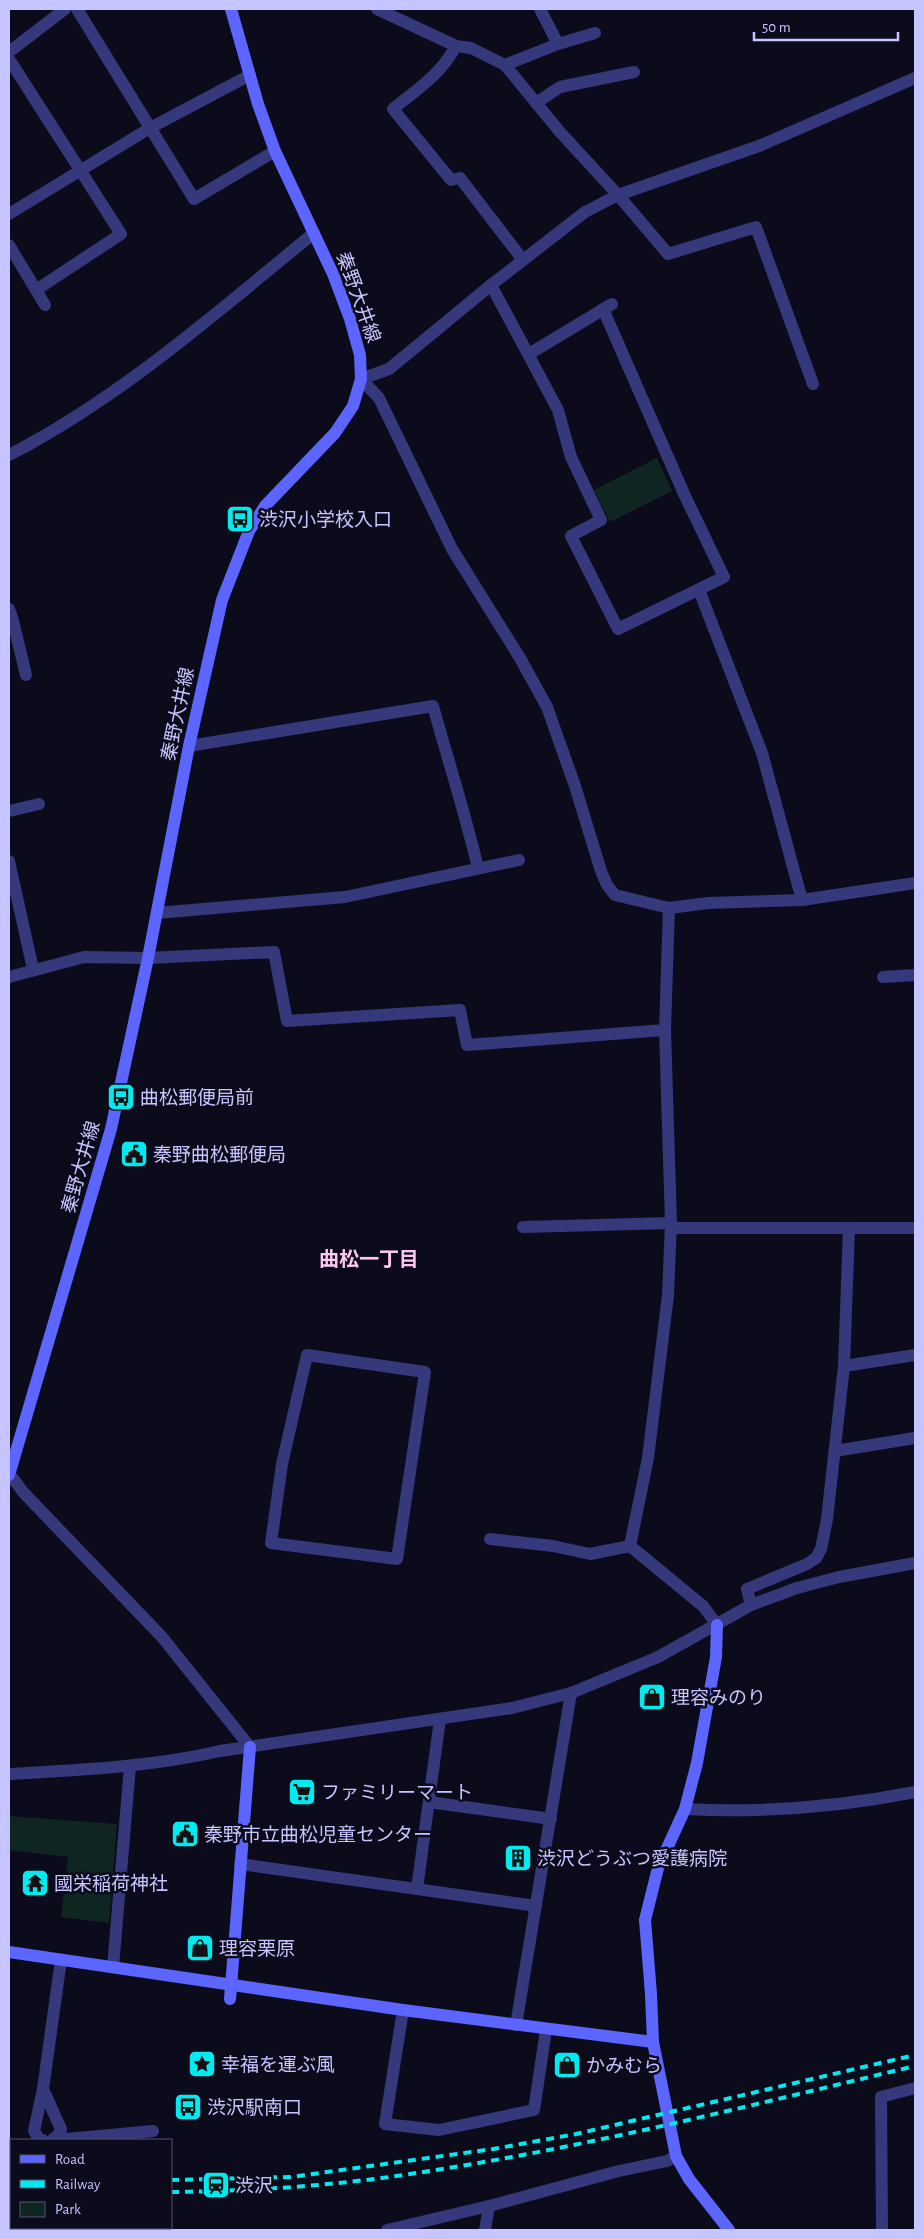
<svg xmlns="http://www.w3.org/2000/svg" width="924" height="2239" font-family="'Alegreya Sans','Noto Sans JP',sans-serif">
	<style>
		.green { fill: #0e2522 }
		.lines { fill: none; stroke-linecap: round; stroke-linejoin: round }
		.street { stroke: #35387b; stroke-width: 12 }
		.secondary { stroke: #5c65ff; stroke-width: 12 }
		.rail { stroke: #00ebf0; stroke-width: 4; stroke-dasharray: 8 6; stroke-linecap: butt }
		.labels { text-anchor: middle; stroke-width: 5; stroke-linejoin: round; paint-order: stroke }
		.street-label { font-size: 19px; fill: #c7c5ff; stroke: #0c0b1b }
		.poi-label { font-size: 19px; fill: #c7c5ff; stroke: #0c0b1b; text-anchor: start }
		.neighbourhood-label { font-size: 20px; font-weight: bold; fill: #ffc7ef; stroke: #0c0b1b }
	</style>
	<rect width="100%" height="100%" fill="#0c0b1b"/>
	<!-- green -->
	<g class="green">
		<path d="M657 458 672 491 610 522 594 490Z"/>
		<path d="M9 1816 117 1824 109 1923 61 1917 68 1857 9 1850Z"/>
	</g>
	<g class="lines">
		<!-- street -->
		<g class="street">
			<path d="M77 9 194 199 275 151"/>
			<path d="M377 9 456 46 471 48 505 65 560 132 618 195 668 254 756 227 813 384"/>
			<path d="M558 44 595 33"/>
			<path d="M456 46C440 75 419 88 393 109L451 180 460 178 523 260"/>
			<path d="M9 52 65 9"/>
			<path d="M9 59 121 234 36 290"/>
			<path d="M505 65 558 44 540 9"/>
			<path d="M915 78 759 146 618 195 585 212 491 285 389 369 361 379 379 398 452 549 520 658 547 707 575 786 601 871 607 885 615 895 669 908 708 903 802 900 915 883"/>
			<path d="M536 103 560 87 634 72"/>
			<path d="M9 214 150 128 250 75"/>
			<path d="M9 245 45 305"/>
			<path d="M491 285 558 410 571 457 601 520 571 536 618 629 724 577 685 496 603 309"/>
			<path d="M529 354 612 304"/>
			<path d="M9 455C120 398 217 312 314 233"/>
			<path d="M699 590 762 753 802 900"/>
			<path d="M9 609 12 617 26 675"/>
			<path d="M189 746 433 706C448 760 465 813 478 868"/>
			<path d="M9 811 39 804"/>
			<path d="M9 861 33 969"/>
			<path d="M157 913 345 897 519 860"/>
			<path d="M9 977 84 957 148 958 274 952 287 1021 460 1010 467 1045 665 1030"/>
			<path d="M883 977 915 975"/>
			<path d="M523 1227 671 1223"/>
			<path d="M671 1228H915"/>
			<path d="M307 1355 425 1372 397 1559 271 1543 282 1464Z"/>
			<path d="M844 1366 915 1355"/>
			<path d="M835 1451 915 1438"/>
			<path d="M9 1473 23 1492 162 1637 250 1747"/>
			<path d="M490 1539 553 1546 590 1554 630 1546"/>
			<path d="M630 1546 648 1458 668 1295 671 1223 665 1030 669 908"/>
			<path d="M630 1546 703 1606 717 1625"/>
			<path d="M751 1605 747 1589 807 1564 816 1558 821 1549 827 1519 844 1366 849 1228"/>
			<path d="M9 1774C80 1770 151 1767 220 1751L512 1708 571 1693 658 1657 751 1605 797 1588 839 1577 915 1563"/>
			<path d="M429 1802 551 1819"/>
			<path d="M685 1809C762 1813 839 1807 915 1792"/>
			<path d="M240 1864 536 1906"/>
			<path d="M417 1889 440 1719"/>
			<path d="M113 1967 130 1766"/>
			<path d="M403 2010 385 2124 439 2130 534 2110 546 2030"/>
			<path d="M516 2025 571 1693"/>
			<path d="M43 2089 61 2129 59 2134 53 2139"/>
			<path d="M59 2135 67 2139 153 2131"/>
			<path d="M43 2140 39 2139 34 2131 43 2089 61 1960"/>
			<path d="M387 2230 489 2206 619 2171 667 2161 676 2156"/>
			<path d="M485 2230 489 2206"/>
			<path d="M882 2230 881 2097 915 2088"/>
		</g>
		<!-- secondary -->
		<g class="secondary">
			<path d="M9 1475 111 1129 148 958 189 746 222 600 249 531 265 506 335 433 353 406 361 379 360 355 350 319 333 274 275 151 258 104 231 9"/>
			<path d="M717 1625 716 1657 697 1763 685 1809 658 1868 645 1920 651 1994 653 2042 676 2156 689 2179 729 2230"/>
			<path d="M9 1952 403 2010 653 2042"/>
			<path d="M230 1999 250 1747"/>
		</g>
		<!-- rail -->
		<g class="rail">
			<path d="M9 2175H11"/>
			<path d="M171 2180 291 2177 493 2149 576 2134 915 2055"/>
			<path d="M171 2192C251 2191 331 2186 410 2174 580 2149 748 2106 915 2066"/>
			<path d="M9 2194H11"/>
		</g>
	</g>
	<!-- icons -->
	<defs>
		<g id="bus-square" transform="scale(1.4375)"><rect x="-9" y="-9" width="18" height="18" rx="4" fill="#00ebf0" stroke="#0c0b1b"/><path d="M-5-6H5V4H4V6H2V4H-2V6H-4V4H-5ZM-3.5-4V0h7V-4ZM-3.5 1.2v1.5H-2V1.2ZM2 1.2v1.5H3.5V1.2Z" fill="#111"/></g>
		<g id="civic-square" transform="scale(1.4375)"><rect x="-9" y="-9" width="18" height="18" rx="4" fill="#00ebf0" stroke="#0c0b1b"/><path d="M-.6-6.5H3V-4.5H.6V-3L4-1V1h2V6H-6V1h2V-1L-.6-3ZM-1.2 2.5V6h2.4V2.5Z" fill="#111"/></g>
		<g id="shop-square" transform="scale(1.4375)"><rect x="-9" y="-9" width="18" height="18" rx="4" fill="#00ebf0" stroke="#0c0b1b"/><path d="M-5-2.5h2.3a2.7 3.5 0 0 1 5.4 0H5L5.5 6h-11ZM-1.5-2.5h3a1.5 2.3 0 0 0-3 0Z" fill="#111"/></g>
		<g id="supermarket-square" transform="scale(1.4375)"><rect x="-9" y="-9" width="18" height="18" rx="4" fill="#00ebf0" stroke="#0c0b1b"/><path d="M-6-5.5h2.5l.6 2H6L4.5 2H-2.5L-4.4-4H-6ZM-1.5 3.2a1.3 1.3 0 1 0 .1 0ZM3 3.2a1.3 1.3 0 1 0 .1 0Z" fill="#111"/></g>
		<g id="building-square" transform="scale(1.4375)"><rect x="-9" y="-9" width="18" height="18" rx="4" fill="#00ebf0" stroke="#0c0b1b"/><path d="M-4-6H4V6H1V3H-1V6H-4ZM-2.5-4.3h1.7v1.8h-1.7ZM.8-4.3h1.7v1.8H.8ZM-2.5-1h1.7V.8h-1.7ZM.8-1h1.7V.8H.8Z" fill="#111"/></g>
		<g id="temple-square" transform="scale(1.4375)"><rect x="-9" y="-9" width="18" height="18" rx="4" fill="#00ebf0" stroke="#0c0b1b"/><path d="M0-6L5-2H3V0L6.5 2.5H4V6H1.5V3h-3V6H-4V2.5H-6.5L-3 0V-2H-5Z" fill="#111"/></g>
		<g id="sight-square" transform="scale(1.4375)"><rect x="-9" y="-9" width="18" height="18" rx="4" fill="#00ebf0" stroke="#0c0b1b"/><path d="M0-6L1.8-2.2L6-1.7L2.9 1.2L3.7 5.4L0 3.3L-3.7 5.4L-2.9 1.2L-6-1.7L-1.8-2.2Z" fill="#111"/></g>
		<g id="station-square" transform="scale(1.4375)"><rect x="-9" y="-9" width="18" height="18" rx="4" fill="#00ebf0" stroke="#0c0b1b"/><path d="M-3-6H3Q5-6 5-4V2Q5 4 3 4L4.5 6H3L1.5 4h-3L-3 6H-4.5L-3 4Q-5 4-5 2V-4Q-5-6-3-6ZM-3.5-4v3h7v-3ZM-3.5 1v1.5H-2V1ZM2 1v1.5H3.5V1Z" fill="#111"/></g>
	</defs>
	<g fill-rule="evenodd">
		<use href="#bus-square" x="240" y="519"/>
		<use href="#bus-square" x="121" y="1097"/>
		<use href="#civic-square" x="134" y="1154"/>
		<use href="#shop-square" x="652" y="1697"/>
		<use href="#supermarket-square" x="302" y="1792"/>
		<use href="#civic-square" x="185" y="1834"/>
		<use href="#building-square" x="518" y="1858"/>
		<use href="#temple-square" x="35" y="1883"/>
		<use href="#shop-square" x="200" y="1948"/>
		<use href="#sight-square" x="202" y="2064"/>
		<use href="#shop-square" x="567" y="2065"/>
		<use href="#bus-square" x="188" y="2107"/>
		<use href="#station-square" x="216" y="2185"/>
	</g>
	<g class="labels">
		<!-- street labels -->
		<g class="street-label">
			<text transform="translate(359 297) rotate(70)" y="7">秦野大井線</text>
			<text transform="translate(177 714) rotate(-78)" y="7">秦野大井線</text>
			<text transform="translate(80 1167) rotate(-74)" y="7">秦野大井線</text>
		</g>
		<!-- poi labels -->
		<g class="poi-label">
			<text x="259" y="526">渋沢小学校入口</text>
			<text x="140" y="1104">曲松郵便局前</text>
			<text x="153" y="1161">秦野曲松郵便局</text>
			<text x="671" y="1704">理容みのり</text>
			<text x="321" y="1799">ファミリーマート</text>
			<text x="204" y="1841">秦野市立曲松児童センター</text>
			<text x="537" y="1865">渋沢どうぶつ愛護病院</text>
			<text x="54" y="1890">國栄稲荷神社</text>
			<text x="219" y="1955">理容栗原</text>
			<text x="221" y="2071">幸福を運ぶ風</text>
			<text x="586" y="2072">かみむら</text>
			<text x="207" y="2114">渋沢駅南口</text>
			<text x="235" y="2192">渋沢</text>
		</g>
		<!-- neighbourhood labels -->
		<g class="neighbourhood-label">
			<text x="369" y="1266">曲松一丁目</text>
		</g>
	</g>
	<!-- border -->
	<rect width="924" height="2239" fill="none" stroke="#c7c5ff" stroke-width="20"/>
	<!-- legend -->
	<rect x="10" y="2139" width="162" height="90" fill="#0c0b1b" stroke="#575576"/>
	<rect x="20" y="2155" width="25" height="8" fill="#5c65ff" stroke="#575576"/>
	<text x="55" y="2164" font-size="15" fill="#c7c5ff">Road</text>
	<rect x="20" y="2180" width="25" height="8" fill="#00ebf0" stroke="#575576"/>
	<text x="55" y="2189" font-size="15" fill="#c7c5ff">Railway</text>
	<rect x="20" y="2202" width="25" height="15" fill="#0e2522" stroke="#575576"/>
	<text x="55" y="2214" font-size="15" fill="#c7c5ff">Park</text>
	<!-- scale -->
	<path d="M754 32v8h144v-8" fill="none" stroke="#c7c5ff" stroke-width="2.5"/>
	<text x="762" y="32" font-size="15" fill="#c7c5ff" stroke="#0c0b1b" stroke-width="4" paint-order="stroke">50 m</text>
</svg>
